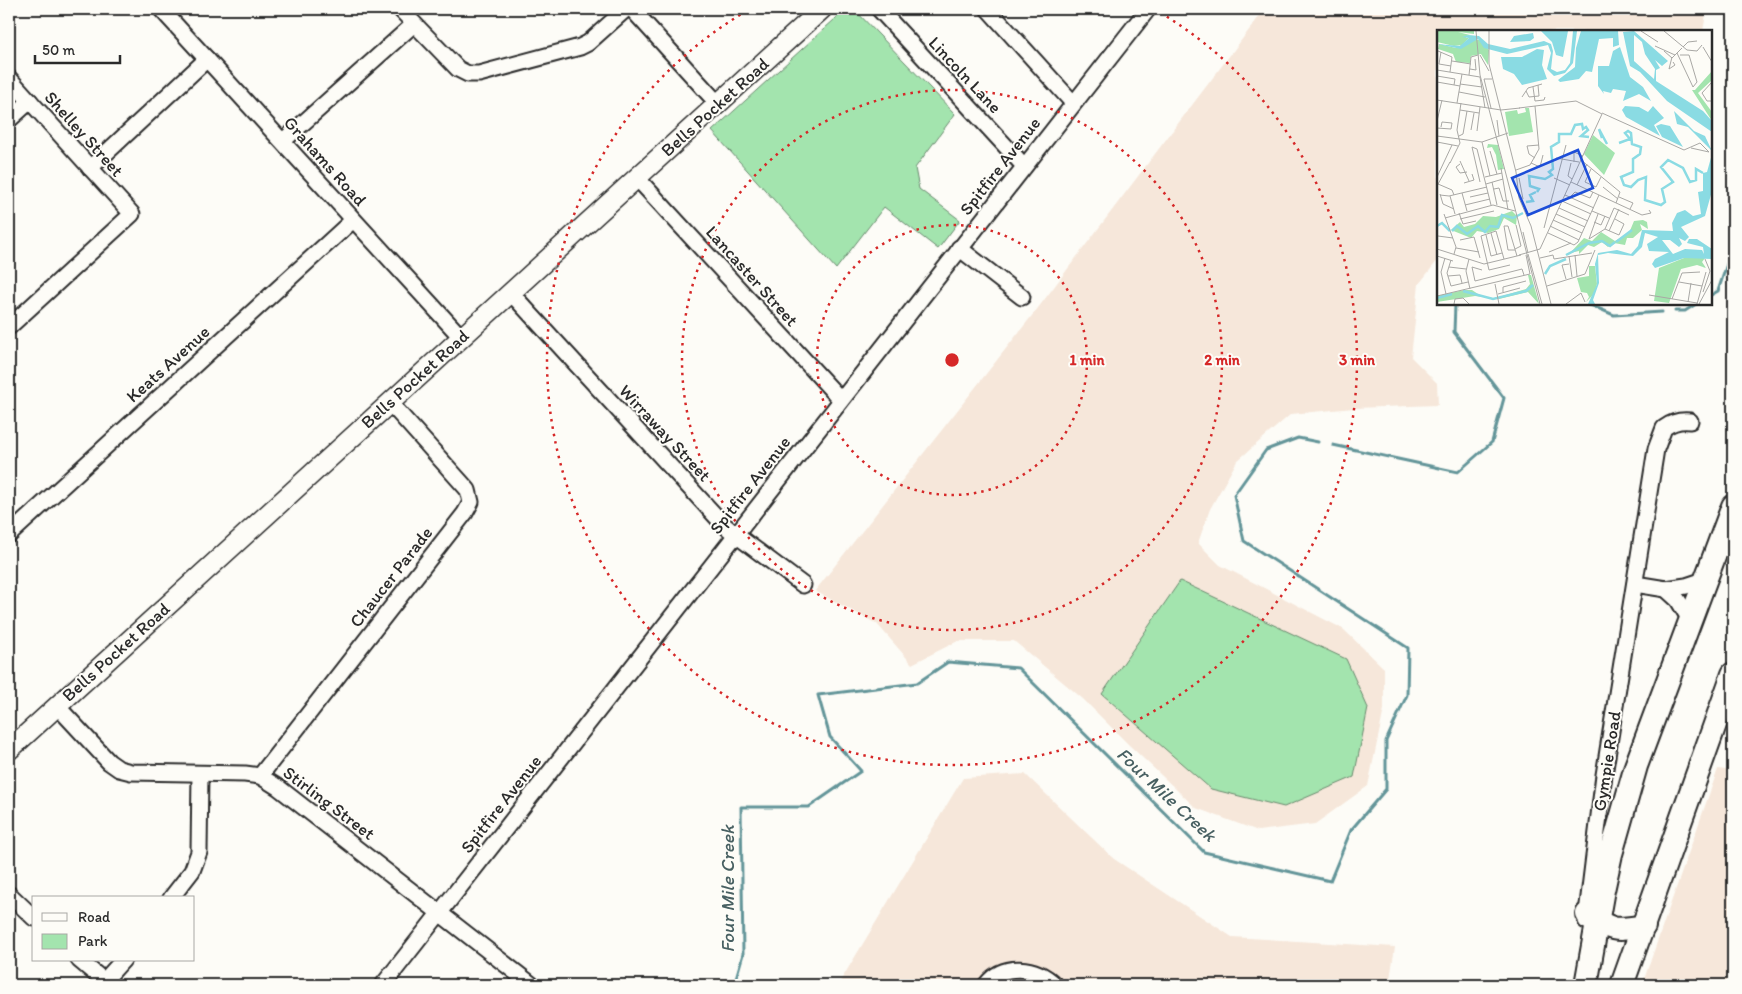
<svg xmlns="http://www.w3.org/2000/svg" width="1742" height="994" font-family="Itim,sans-serif">
	<style>
		.built { fill: #f6e7da }
		.green { fill: #a3e4ae; stroke: #67886c }
		.lines { fill: none; stroke-linecap: round; stroke-linejoin: round }
		.stream { stroke: #649599; stroke-width: 3 }
		.minor-casing { stroke: #2b2b2b; stroke-width: 19 }
		.major-casing { stroke: #2b2b2b; stroke-width: 22 }
		.highway-casing { stroke: #2b2b2b; stroke-width: 26 }
		.minor { stroke: #fdfcf7; stroke-width: 15 }
		.major { stroke: #fdfcf7; stroke-width: 19 }
		.highway { stroke: #fdfcf7; stroke-width: 22 }
		.ring { fill: none; stroke: #d62828; stroke-width: 2.5; stroke-dasharray: 2.5 5 }
		.labels { text-anchor: middle; stroke-width: 4; stroke-linejoin: round; paint-order: stroke }
		.street-label { font-size: 18px; fill: #2b2b2b; stroke: #fdfcf7 }
		.water-label { font-size: 19px; font-style: italic; fill: #486062; stroke: #fdfcf7 }
		.inset-river { fill: none; stroke: #8adbe3; stroke-width: 2.5 }
		.inset-road { fill: none; stroke: #a9a8a5; stroke-width: 1 }
		.view { fill: #1d4ed8; fill-opacity: 0.15; stroke: #1d4ed8; stroke-width: 2.5 }
		.inset-edge { fill: none; stroke: #2b2b2b; stroke-width: 2.5 }
		.centre { fill: #d62828; stroke: #fdfcf7; stroke-width: 2.5 }
		.ring-label { font-size: 15px; text-anchor: middle; font-weight: bold; fill: #d62828; stroke: #fdfcf7; stroke-width: 4; stroke-linejoin: round; paint-order: stroke }
	</style>
	<rect width="100%" height="100%" fill="#fdfcf7"/>
	<filter id="ink" filterUnits="userSpaceOnUse"><feTurbulence type="fractalNoise" baseFrequency=".02" numOctaves="2"/><feDisplacementMap in="SourceGraphic" scale="10" xChannelSelector="R" yChannelSelector="G"/><feConvolveMatrix kernelMatrix="1 2 1 2 8 2 1 2 1" color-interpolation-filters="sRGB"/></filter>
	<g filter="url(#ink)">
		<!-- built -->
		<g class="built">
			<path d="M1265 9H1707L1703 31H1438V260L1419 284 1411 357 1437 383 1438 405 1354 408 1291 414 1237 461 1210 509 1198 543 1220 565 1343 629 1384 668V709L1368 786 1315 824 1258 831 1196 808 1129 745 1083 699 1014 641H958L912 664 877 624 815 591 1038 308Z"/>
			<path d="M1718 769 1733 771V985H1642Z"/>
			<path d="M1025 774 1114 859 1232 937 1395 947 1389 985H838L963 778Z"/>
		</g>
		<!-- green -->
		<g class="green">
			<path d="M846 9H854L955 114 915 168 919 189 960 220 938 249 884 207 836 269 712 131Z"/>
			<path d="M1180 581 1346 659 1368 708 1354 777 1284 807 1211 789 1102 694Z"/>
		</g>
		<g class="lines">
			<!-- stream -->
			<g class="stream">
				<path d="M1733 166 1731 170 1733 213"/>
				<path d="M1711 295 1718 291 1733 246"/>
				<path d="M1588 304 1614 315 1662 312"/>
				<path d="M1675 311H1685L1696 304"/>
				<path d="M1333 445 1458 472 1492 442 1504 398 1454 332 1455 304"/>
				<path d="M734 985 743 954 741 807H809L861 771 830 737 818 695 917 683 948 662 1018 668 1204 852 1330 881 1351 830 1386 789V741L1407 695 1408 648 1244 541 1234 495 1266 450 1298 438 1318 442"/>
			</g>
			<!-- minor casing -->
			<g class="minor-casing">
				<g id="minor">
					<path d="M161 9 461 337"/>
					<path d="M400 9 458 69 468 74H479L580 47 588 43 626 9"/>
					<path d="M632 9 718 104"/>
					<path d="M879 9 1024 166"/>
					<path d="M988 9 1073 103"/>
					<path d="M9 78 132 214 9 327"/>
					<path d="M9 120 30 101"/>
					<path d="M283 141 414 24"/>
					<path d="M90 168 207 59"/>
					<path d="M636 177 841 400"/>
					<path d="M959 248 1022 297"/>
					<path d="M511 293 723 524 736 535 803 585"/>
					<path d="M9 535 353 220"/>
					<path d="M1635 584 1666 589 1686 586 1707 579"/>
					<path d="M1666 589 1678 600 1690 620"/>
					<path d="M57 706 109 762 119 769 131 772 245 774 260 776 279 788 532 985"/>
					<path d="M260 776 465 513 471 502 468 490 390 403"/>
					<path d="M9 894 34 918"/>
					<path d="M171 898 192 871 199 852 200 774"/>
					<path d="M1586 921 1604 775 1656 449 1664 428C1672 422 1681 420 1690 421"/>
					<path d="M79 960 104 981 123 960"/>
					<path d="M383 985 1148 9"/>
					<path d="M986 985C1003 962 1036 966 1055 985"/>
				</g>
			</g>
			<!-- major casing -->
			<g class="major-casing">
				<path id="major" d="M9 750 822 9"/>
			</g>
			<!-- highway casing -->
			<g class="highway-casing">
				<g id="highway">
					<path d="M1587 914C1613 931 1613 931 1644 926"/>
					<path d="M1586 985 1602 895 1611 854 1636 766 1733 506"/>
					<path d="M1622 985 1733 674"/>
				</g>
			</g>
			<!-- minor -->
			<use href="#minor" class="minor"/>
			<!-- major -->
			<use href="#major" class="major"/>
			<!-- highway -->
			<use href="#highway" class="highway"/>
		</g>
	</g>
	<!-- distance rings -->
	<g class="ring">
		<circle cx="952" cy="360" r="135"/>
		<circle cx="952" cy="360" r="270"/>
		<path d="M1154 9A405 405 0 1 1 750 9"/>
	</g>
	<g class="labels">
		<!-- street labels -->
		<g class="street-label">
			<text transform="translate(965 75) rotate(47)" y="6">Lincoln Lane</text>
			<text transform="translate(715 107) rotate(-42)" y="6">Bells Pocket Road</text>
			<text transform="translate(84 134) rotate(48)" y="6">Shelley Street</text>
			<text transform="translate(325 161) rotate(48)" y="6">Grahams Road</text>
			<text transform="translate(1000 166) rotate(-52)" y="6">Spitfire Avenue</text>
			<text transform="translate(752 276) rotate(48)" y="6">Lancaster Street</text>
			<text transform="translate(168 364) rotate(-42)" y="6">Keats Avenue</text>
			<text transform="translate(415 379) rotate(-42)" y="6">Bells Pocket Road</text>
			<text transform="translate(665 433) rotate(47)" y="6">Wirraway Street</text>
			<text transform="translate(750 485) rotate(-52)" y="6">Spitfire Avenue</text>
			<text transform="translate(391 577) rotate(-52)" y="6">Chaucer Parade</text>
			<text transform="translate(116 652) rotate(-42)" y="6">Bells Pocket Road</text>
			<text transform="translate(1607 761) rotate(-81)" y="6">Gympie Road</text>
			<text transform="translate(329 803) rotate(37)" y="6">Stirling Street</text>
			<text transform="translate(501 804) rotate(-52)" y="6">Spitfire Avenue</text>
		</g>
		<!-- water labels -->
		<g class="water-label">
			<text transform="translate(1167 794) rotate(43)" y="7">Four Mile Creek</text>
			<text transform="translate(727 889) rotate(-90)" y="7">Four Mile Creek</text>
		</g>
	</g>
	<!-- overview -->
	<g transform="translate(1437 30)">
		<rect width="275" height="275" fill="#fdfcf7"/>
		<path d="M0 1H37V4L21 2 37 6 31 5 29 8 33 7 25 15 17 16 0 12ZM35 9 43 10 52 20 51 35 44 24 34 26 33 33 19 32 16 24 1 19 2 14 19 18ZM275 41 274 51 261 63 275 82V91L255 60H258ZM88 78H92L96 102 72 106 68 82 80 80 81 84 89 82ZM156 105 178 123 167 145 147 124ZM51 114 61 115 67 139 61 140 59 125 55 117 50 118ZM75 181 80 186 79 195 67 188 62 199 51 203 40 201 34 208 14 200 23 192 27 197 38 194 46 186 59 187ZM206 190 210 192 211 199 203 194 205 200 196 208H190L188 215 177 213 171 217 165 212 157 217 151 215 142 224V221L133 223 147 208 155 211 164 202 178 211 192 203 197 191ZM247 228H268L265 232 269 238 260 235 244 239 232 273 217 271 222 238ZM152 236H158L160 254 157 264 149 272 152 267 150 263 144 262 140 248 152 246ZM91 245H94L102 274 91 262 62 269V267L89 259 93 254ZM27 260H35L44 266 61 269 38 266 0 272V266Z" fill="#a3e4ae"/>
		<path d="M104 1H131L126 27 119 25 115 12ZM136 1H140L136 33 128 43 117 46 110 39 114 23 111 15 70 24 47 18 41 9 24 19 0 14 23 16 32 8 25 7 31 5 42 6 51 14 73 19 107 11 114 14 116 21 114 39 120 42 128 40 133 33ZM144 1H181L182 15 176 17V8L162 9 155 42 149 41 142 49 123 52 121 50 138 37 139 18ZM197 1 231 31 225 36 218 30 223 38 219 40V51L266 81 275 91V102L230 71 203 42 193 36 186 2ZM197 5 205 12 208 24 218 39 217 49 197 31ZM96 3 97 8 93 11 73 12 77 6ZM183 17 193 47 206 57 214 71 202 64 186 71 189 61 176 59 174 63 166 61 167 64 161 56V36H172L176 21ZM100 19 107 20 105 35 110 49 85 55 77 44 66 39 64 27H85ZM188 76 202 77 211 82 216 76 227 88 217 95 223 106 189 87 185 80ZM237 81 257 101 268 106 275 121 251 97 240 94ZM224 94 233 96 246 117 225 107 219 96ZM275 124V161L268 186 244 197 252 207 248 211 242 208 245 214 242 217 233 210H225L236 224 248 219 265 220 267 224 266 217 250 213 252 209H260L275 219V229L247 228 218 238 215 234 218 229 232 222 212 221 210 214 221 207 208 203 205 217 196 226 171 223 161 225 162 253 156 270 158 274H151L160 254 158 234 161 223 180 220 194 224 201 216 205 200 236 201 235 193 240 183 248 180 256 186 264 184 261 162 266 161V143L270 142Z" fill="#8adbe3" fill-rule="evenodd"/>
		<path class="inset-river" d="M165 108 162 99 170 114M182 113 193 109 188 103 191 101 194 103 195 114 204 117 203 124 196 129V142L184 147 187 155 194 157 201 150 209 147 208 170 224 175 228 172 225 159 236 152 224 137 231 130 246 138 253 152 259 150V139L266 143M100 162 102 159 93 156 92 146 108 149 115 145 112 142 116 139 114 117 122 112V104H134L138 95 145 94 146 99 149 97 151 100 144 106 152 107M89 172 96 171 93 165 99 162M0 196 5 193 13 201M15 201 20 196 30 204 41 196 48 202 53 196 61 197 65 185 76 188 86 183M179 212 195 200M129 225 152 213 165 211 173 216 178 212M108 244 113 236 129 229M26 261 56 269 89 261 96 255M0 268 15 264"/>
		<path class="inset-road" d="M39 1 43 45 103 274M52 1V34L79 142 82 168 94 196 114 274M204 1 221 12M227 1 250 20 260 21 265 15M218 16 238 25M246 17 251 12 260 11M266 17 275 32M1 21 15 27 13 42M227 21 235 28 245 18M4 22 2 34 14 36M240 23 256 57 260 52 252 25H243M43 25 52 41M235 27 232 39 238 35 236 32M15 31 34 34M33 39 39 40 38 29M0 40 43 47 48 78M32 45 34 27 41 25M0 46 18 49 17 55M0 52 23 56M275 52 265 63 270 71H275M23 54 45 57M96 57 98 71 107 70 108 67M89 61 92 67 102 66 101 55M22 62 48 67M85 67 91 58 105 54M0 70 64 80M20 73 25 44M54 78 47 49H55M82 78 139 71 165 84 103 219 82 225M23 80 42 83M64 80 83 78M165 83 247 120 263 113 272 122 254 118M60 90 62 106M0 91 5 70M0 98 14 99 15 93 5 92 4 97M34 100 37 83M40 101 43 77M0 106 45 112 71 103M22 106 26 104 30 81M0 112 21 116M45 112 53 146M35 117 40 119 54 175M35 117 43 152M53 121 60 144M98 128 92 124 90 116 102 115M119 128 142 132M144 130 183 162 179 173M23 131 32 151M137 132V122L146 126M13 133 23 113 20 100 24 73M94 133 103 137 106 125M134 133 131 146 135 149M23 134 19 137 23 143 30 142M64 138 71 180M154 139 148 152 159 157 164 147M79 140 93 135 102 119 98 76M0 147 15 115M48 147 65 143M82 148 86 169M117 148 133 155M55 152 60 175M134 152 205 185 214 183 212 180M27 153 37 150 35 144M1 154 15 160 17 165M49 154 66 149M140 155 150 134M0 156 13 132M166 157 181 169M57 159 62 158 66 171H72M25 163 30 181M3 164 6 174 17 179M3 165 12 166 50 157M128 165 157 178M13 166 18 184M33 167 51 163M133 167 138 162 153 168 156 162M182 167 196 173 193 179M125 171 154 184M28 175 53 169M122 178 151 191M155 181 172 188M22 183 26 194 39 191M7 184 19 217 17 224M119 184 148 197M8 188 56 175 78 181M23 189 57 181M116 190 145 203M157 192 164 195 168 186M113 196 142 210M107 198 129 115M168 199 177 178 192 185M172 201 182 179M86 202 91 223M54 203 60 225M111 203 137 215 141 212 162 165M49 205 54 226 65 223M1 206 16 208M152 209 168 199 182 205 187 194 178 189M152 209 161 184M23 210 37 207 43 228M19 218 42 222M0 219 47 234 84 225M78 219 84 216 79 195M78 220H71L67 196H71L80 226M112 222 134 213M91 224 105 274M138 225 140 246M0 226 16 231M132 226 135 247M8 228 4 242 9 264M103 228 116 225 117 229M32 229 29 241 33 259M67 229 59 201 44 206 52 240 73 235M117 229 155 223M14 230 10 243 14 256 31 252M12 237 29 239M45 240 35 237 38 251 85 239 87 245M11 246 23 245 25 253M129 249 125 235 132 234M242 252 265 256M58 254 62 274M110 256 148 244 158 220M66 262V257L89 251M266 262 273 241 268 229M61 264 83 258M212 265 260 273M0 266 93 244 89 225M235 269 245 243 263 242M251 272 254 253M17 274 18 269 26 268 32 274M129 274 144 263 148 272M260 274 269 242M262 274 275 250"/>
		<path class="view" d="M141 120 156 158 91 185 75 148Z"/>
		<rect width="275" height="275" class="inset-edge"/>
	</g>
	<circle cx="952" cy="360" r="8" class="centre"/>
	<g class="ring-label">
		<text x="1087" y="365">1 min</text>
		<text x="1222" y="365">2 min</text>
		<text x="1357" y="365">3 min</text>
	</g>
	<!-- margin -->
	<rect width="1742" height="994" fill="none" stroke="#fdfcf7" stroke-width="30"/>
	<rect x="15" y="15" width="1712" height="964" fill="none" stroke="#2b2b2b" stroke-width="2" filter="url(#ink)"/>
	<!-- legend -->
	<rect x="32" y="896" width="162" height="65" fill="#fdfcf7" stroke="#a9a8a5"/>
	<rect x="42" y="913" width="25" height="8" fill="#fdfcf7" stroke="#a9a8a5"/>
	<text x="78" y="922" font-size="15" fill="#2b2b2b">Road</text>
	<rect x="42" y="934" width="25" height="15" fill="#a3e4ae" stroke="#a9a8a5"/>
	<text x="78" y="946" font-size="15" fill="#2b2b2b">Park</text>
	<!-- scale -->
	<path d="M35 55v8h85v-8" fill="none" stroke="#2b2b2b" stroke-width="2.5"/>
	<text x="42" y="55" font-size="15" fill="#2b2b2b" stroke="#fdfcf7" stroke-width="4" paint-order="stroke">50 m</text>
</svg>
